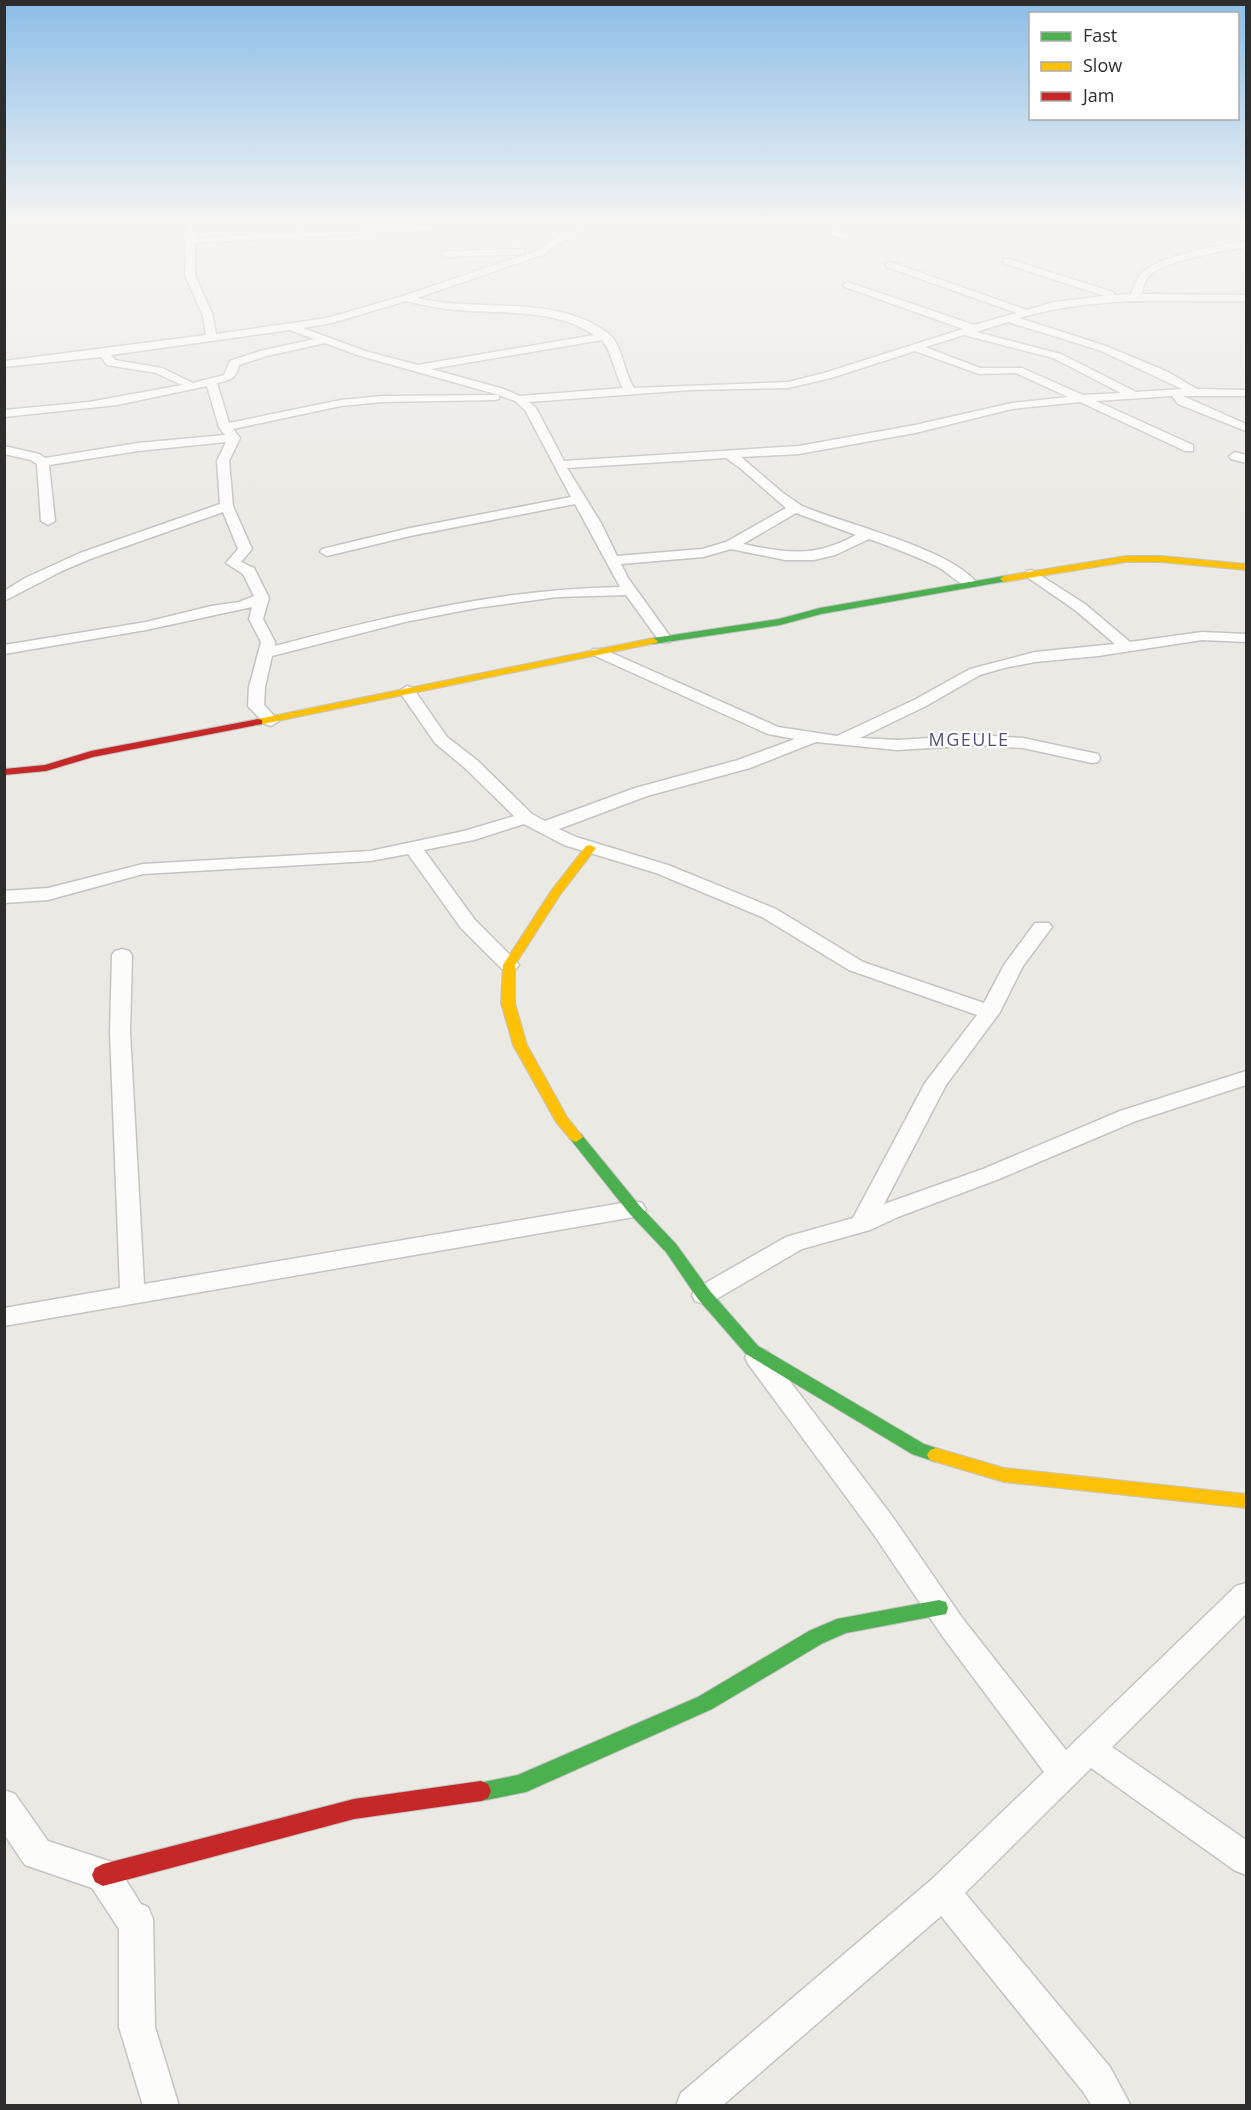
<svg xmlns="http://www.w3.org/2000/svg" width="1251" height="2110" font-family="'Open Sans',sans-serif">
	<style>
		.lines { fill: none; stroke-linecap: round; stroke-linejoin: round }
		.street-casing { stroke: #c5c4c3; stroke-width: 3 }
		.fast-casing { stroke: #c5c4c3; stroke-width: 2 }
		.slow-casing { stroke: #c5c4c3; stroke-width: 2 }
		.jam-casing { stroke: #c5c4c3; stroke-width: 2 }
		.street { fill: #fcfcfb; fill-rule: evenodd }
		.fast { fill: #4caf50; fill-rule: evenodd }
		.slow { fill: #ffc107; fill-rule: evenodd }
		.jam { fill: #c62828; fill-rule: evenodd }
		.labels { text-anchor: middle; stroke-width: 4.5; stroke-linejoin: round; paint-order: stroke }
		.far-quarter-label { font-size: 18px; letter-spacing: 1.5px; fill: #50527c; stroke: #fff }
	</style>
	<rect width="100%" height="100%" fill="#ebe9e4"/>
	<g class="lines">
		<!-- street casing -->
		<g class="street-casing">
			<g id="street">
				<path d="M187 222H195V238L436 224 440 227 436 230 195 243V275L213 316 216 334 327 318 403 296 539 250C555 237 581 222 602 222L555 246 545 254 417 298C478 313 556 293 609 334 622 344 624 373 634 388L788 382 824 373 963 329 845 287 843 285 848 282 974 325 1017 313 887 267 885 265 890 262 1027 310 1054 302 1105 296 1003 263V259H1009L1113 292 1114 295 1131 294C1134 287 1136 279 1142 273 1159 255 1221 245 1246 241V247C1223 251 1164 260 1148 277 1145 281 1143 289 1141 294L1246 295V301C1165 302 1099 295 1019 318L1106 346 1168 372 1197 389 1246 390V396H1183L1246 424V431L1178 404 1172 396 1096 401 1193 445V451H1185L1080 402 1012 409 915 433 799 454 741 457 783 493 802 506C845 524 949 548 977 583L970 587C958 584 949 573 938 567 916 556 892 547 869 539L835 555 814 560H785L731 549 703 557 621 564 628 578 672 639 670 642H660L626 595 557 597 476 608 405 622 272 656 265 687 264 705 279 721 271 726 265 724 248 706 249 687 261 642 249 619 252 607 146 630 4 654V645L146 622 211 606 239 602 254 596 243 574 226 563 238 549 223 512 90 559 62 571 4 601V591L25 578 80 553 220 504 217 461 226 442 138 451 49 465 55 521 48 525 41 521 37 464 31 460 4 454V446L39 454 45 458 138 443 225 435 219 427 207 386 117 405 4 417V410L89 402 182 385 156 373 107 365 101 357 4 367V361L206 335 203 316 185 275ZM406 301C423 305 440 309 457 310 503 314 555 308 594 335L418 365 365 351 303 328 332 323ZM1008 322 1099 350 1182 389 1136 392 1061 354 976 332ZM290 330 314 339 260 351 230 361 224 375 193 383 162 368 115 360 111 355ZM964 335 1053 358 1121 393 1083 395 1022 368H980L925 347ZM602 340C613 353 614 373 623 388L520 396 504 389 431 369ZM325 343 357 355 499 395 382 396 341 400 229 423 217 383C230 380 236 379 239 365L267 356ZM915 351 979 374 1016 373 1068 397 1012 403 915 425 799 446 564 461 536 408 529 402 690 390 788 388 831 378ZM499 395 515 401 525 410 571 497 410 528 322 549 320 552 327 556 410 536 575 504 620 587C501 589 389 616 275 646V642L263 619 269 598 254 568 241 562 252 549 233 506 229 461 240 438 233 429 341 406 382 402 495 400 499 399ZM726 458 740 468 786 508 726 542 702 549 617 556 601 523 567 468ZM796 513 856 535C814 558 788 553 743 544Z"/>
				<path d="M790 222H802L849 236 845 239Z"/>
				<path d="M521 249 524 250V254L446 257 441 254 446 251Z"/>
				<path d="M1235 452 1246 455V463L1231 459 1229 456Z"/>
				<path d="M1032 570 1085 604 1130 642 1202 632 1246 634V642L1202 640 1098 656 1035 662 1004 668 980 675 926 706 860 738 897 740 979 735 1023 738 1098 754 1100 758 1098 762 1092 763 1023 748 979 745 897 750 816 742 750 768 647 796 559 829 576 837 668 865 776 909 863 962 984 1003 1004 965 1035 923H1049L1052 927 1023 966 1000 1012 946 1085 884 1204 983 1169 1120 1111 1246 1071V1085L1136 1121 999 1179 898 1217 870 1230 802 1249 713 1301 704 1304 695 1301 692 1295 695 1289 786 1237 853 1218 925 1083 977 1015 849 970 762 917 656 873 564 845 524 824 474 840 424 850 475 920 516 961 519 965 516 969H502L461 928 408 854 370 861 143 874 48 900 4 903V891L48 888 143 864 370 851 464 831 514 816 466 769 435 743 399 691 407 686 413 688 447 737 478 761 532 814 545 821 635 788 738 760 795 739 768 734 593 655 590 652 593 649H603L778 727 837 736 914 700 970 669 1035 652 1115 644 1075 610 1027 577 1025 574 1027 571Z"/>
				<path d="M122 949 129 951 132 955 130 1032 144 1284 634 1201 642 1203 646 1209 642 1215 634 1217 4 1326V1308L120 1288 110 1032 112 955 115 951Z"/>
				<path d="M758 1348 767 1351 892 1516 963 1619 1066 1750 1236 1586 1246 1583V1614L1112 1747 1246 1840V1875L1234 1870 1091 1768 965 1893 1110 2067 1131 2106H1092L1084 2093 941 1916 722 2106H676L681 2093 931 1880 1044 1772 943 1637 872 1532 749 1365 745 1358 749 1351Z"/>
				<path d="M4 1790 15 1794 48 1841 115 1863 141 1904 148 1907 153 1919 155 2027 179 2106H143L119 2027V1929L92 1888 25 1865 4 1834Z"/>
			</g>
		</g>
		<!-- fast casing -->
		<g class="fast-casing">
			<g id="fast">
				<path d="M1004 576 1008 579 1007 581 821 614 780 625 653 644 648 641 653 638 779 619 820 608Z"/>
				<path d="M576 1132 581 1134 639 1205 676 1244 710 1291 758 1346 924 1444 942 1450 945 1455 942 1460 936 1462 912 1454 746 1354 698 1299 666 1252 629 1213 571 1140 569 1137 571 1134Z"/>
				<path d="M939 1600 946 1602 948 1608 946 1614 846 1633 823 1643 712 1709 526 1792 481 1801 474 1798 471 1791 474 1784 518 1775 698 1697 809 1631 837 1619Z"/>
			</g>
		</g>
		<!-- slow casing -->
		<g class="slow-casing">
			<g id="slow">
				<path d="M1126 556H1161L1246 564V570L1161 562H1126L1004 582 1000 579 1004 576Z"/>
				<path d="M653 638 658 641 656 643 258 725 253 722 258 719Z"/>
				<path d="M590 845 596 848 560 895 515 965V1003L527 1045 567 1117 583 1137 576 1142 571 1140 556 1122 513 1045 501 1003 503 965 551 891 586 846Z"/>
				<path d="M936 1448 1004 1468 1246 1494V1508L1004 1482 930 1460 927 1455 930 1450Z"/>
			</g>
		</g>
		<!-- jam casing -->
		<g class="jam-casing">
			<g id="jam">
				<path d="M258 719 262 720V724L93 757 46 771 4 775V769L45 765 91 751Z"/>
				<path d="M481 1781 488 1784 491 1791 488 1798 481 1801 354 1819 103 1886 95 1882 92 1875 95 1868 103 1864 354 1799Z"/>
			</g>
		</g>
		<!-- street -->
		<use href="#street" class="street"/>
		<!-- fast -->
		<use href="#fast" class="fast"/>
		<!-- slow -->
		<use href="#slow" class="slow"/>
		<!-- jam -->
		<use href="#jam" class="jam"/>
	</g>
	<!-- sky -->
	<linearGradient id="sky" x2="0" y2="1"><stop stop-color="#8abde7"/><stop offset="0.43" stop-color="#f6f5f3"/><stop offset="1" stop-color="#f6f5f3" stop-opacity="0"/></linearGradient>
	<rect width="1251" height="517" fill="url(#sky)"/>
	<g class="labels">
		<!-- far-quarter labels -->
		<g class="far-quarter-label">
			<text x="969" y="746">MGEULE</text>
		</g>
	</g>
	<!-- border -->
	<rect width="1251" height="2110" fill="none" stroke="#2d2d2d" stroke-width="12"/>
	<!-- legend -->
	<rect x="1029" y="12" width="210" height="108" fill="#ffffff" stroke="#ababab" stroke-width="1.5"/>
	<rect x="1041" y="32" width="30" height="9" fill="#4caf50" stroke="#ababab" stroke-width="1.5"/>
	<text x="1083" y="42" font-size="18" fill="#2d2d2d">Fast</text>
	<rect x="1041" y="62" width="30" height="9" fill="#ffc107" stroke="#ababab" stroke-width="1.5"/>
	<text x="1083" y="72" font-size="18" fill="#2d2d2d">Slow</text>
	<rect x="1041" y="92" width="30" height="9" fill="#c62828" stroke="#ababab" stroke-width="1.5"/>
	<text x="1083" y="102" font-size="18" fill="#2d2d2d">Jam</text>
</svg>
